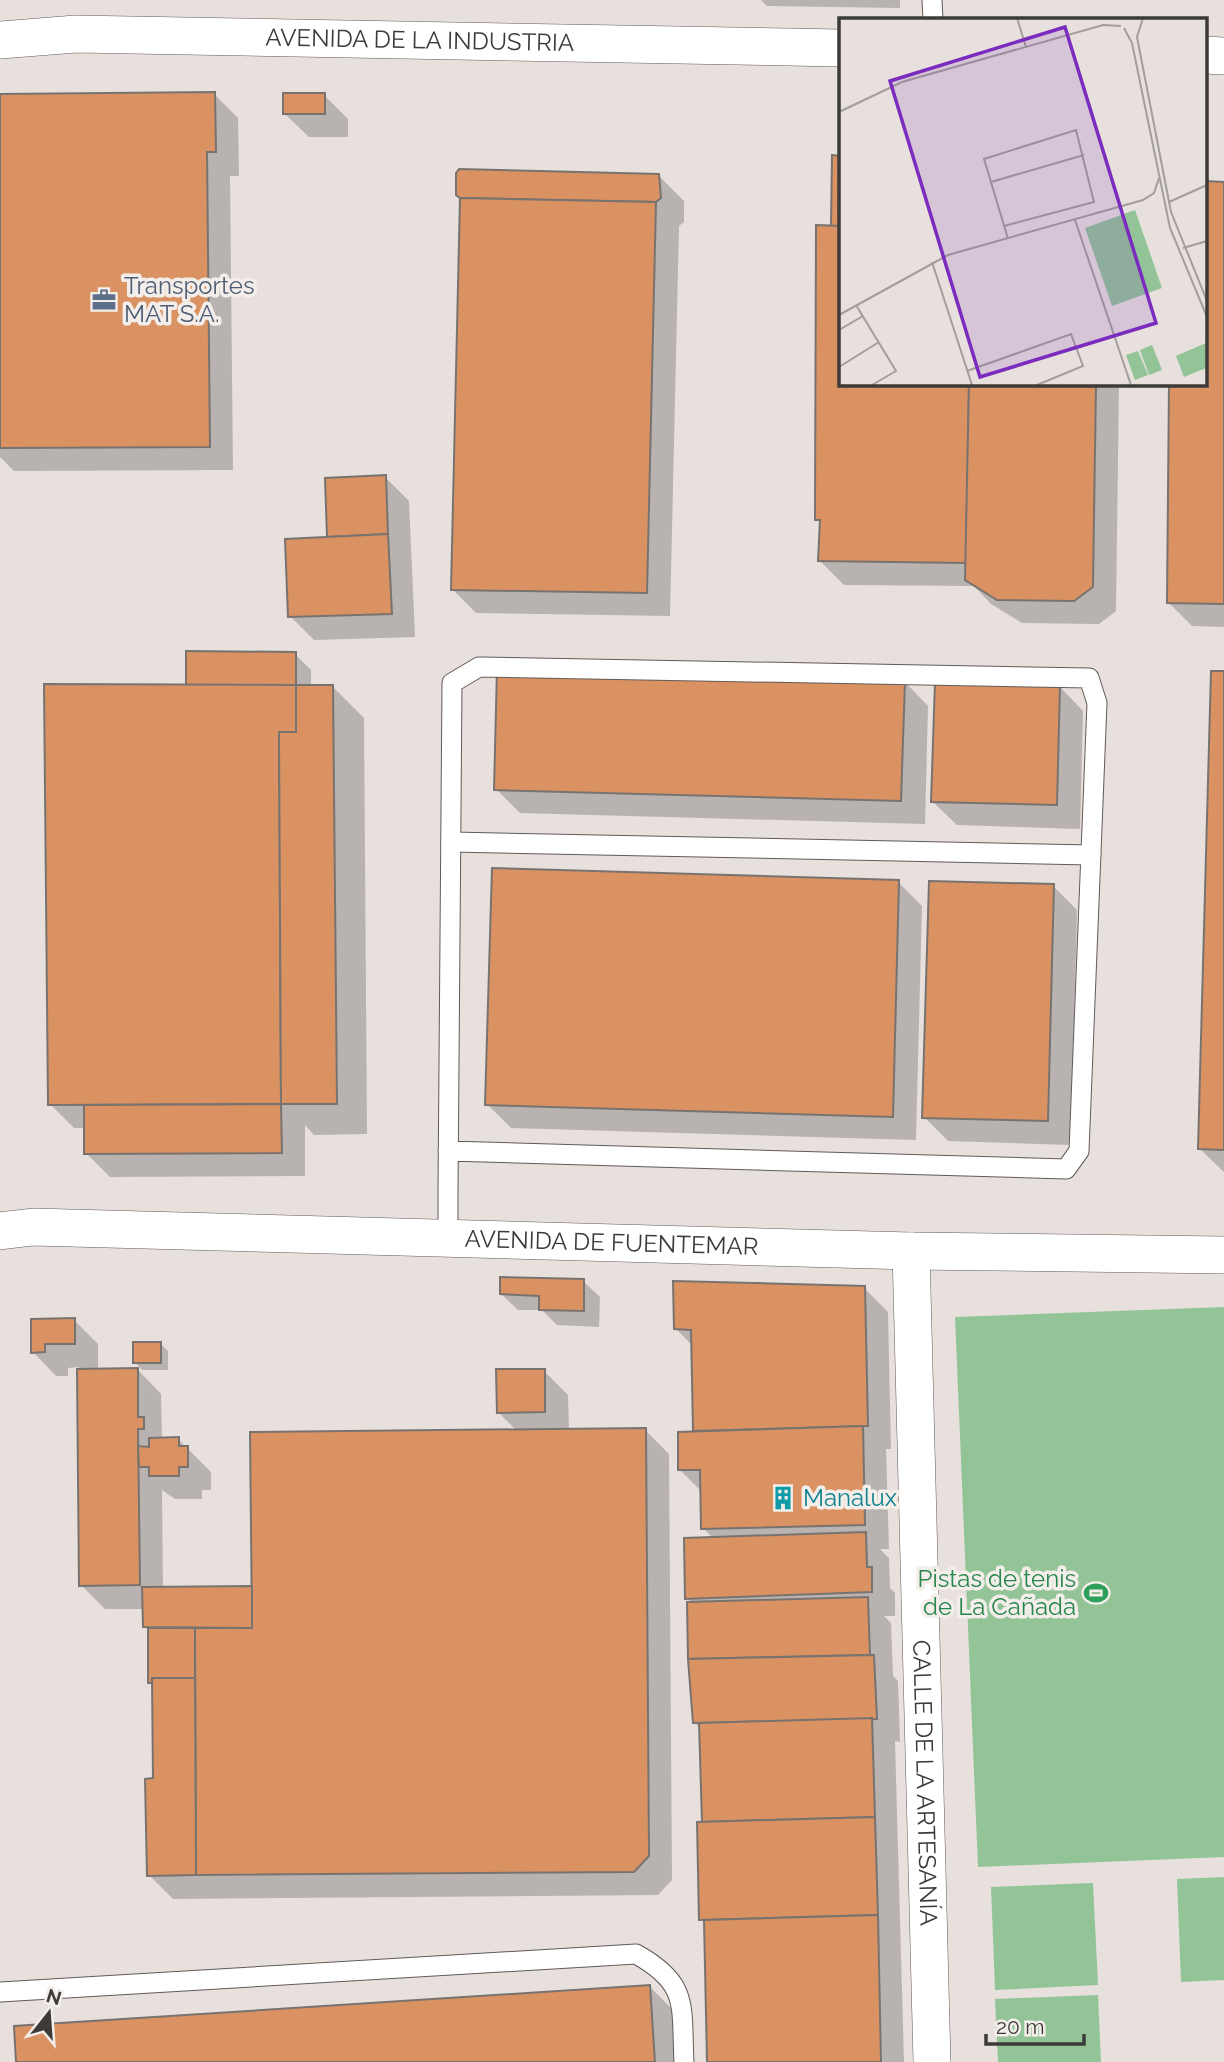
<svg xmlns="http://www.w3.org/2000/svg" width="1224" height="2062" font-family="Raleway,sans-serif">
	<style>
		.green { fill: #92c498 }
		.shadow { fill: #0003 }
		.building { fill: #db9263; stroke: #79736f; stroke-width: 2 }
		.lines { fill: none; stroke-linecap: round; stroke-linejoin: round }
		.lane-casing { stroke: #615b58; stroke-width: 21 }
		.street-casing { stroke: #615b58; stroke-width: 38 }
		.lane { stroke: #fff; stroke-width: 19 }
		.street { stroke: #fff; stroke-width: 37 }
		.labels { text-anchor: middle; stroke-width: 7; stroke-linejoin: round; paint-order: stroke }
		.street-label { font-size: 24px; fill: #3d3b39; stroke: #f4eeea }
		.service-label { font-size: 24px; fill: #4e5e75; stroke: #f4eeea; text-anchor: start }
		.culture-label { font-size: 24px; fill: #0d838f; stroke: #f4eeea; text-anchor: start }
		.leisure-label { font-size: 24px; fill: #27864d; stroke: #f4eeea; text-anchor: end }
		.inset-road { fill: none; stroke: #a39e9b; stroke-width: 2 }
		.view { fill: #7b2cbf; fill-opacity: 0.15; stroke: #7b2cbf; stroke-width: 3.5 }
		.inset-edge { fill: none; stroke: #3d3b39; stroke-width: 3.5 }
	</style>
	<rect width="100%" height="100%" fill="#e7e0dc"/>
	<!-- green -->
	<g class="green">
		<path d="M1224 1307V1857L978 1867 955 1317Z"/>
		<path d="M1224 1877V1980L1181 1982 1177 1879Z"/>
		<path d="M1093 1883 1098 1985 995 1990 991 1887Z"/>
		<path d="M1098 1995 1101 2062H998L995 1999Z"/>
	</g>
	<!-- shadow -->
	<g class="shadow">
		<path d="M761 0H900V8L767 6Z"/>
		<path d="M214 94 238 118 239 176H230L233 470 14 471 0 457V96Z"/>
		<path d="M324 95 348 119V137H309L285 114Z"/>
		<path d="M460 171 660 177 684 201V222L679 226 670 616 476 613 452 589Z"/>
		<path d="M1205 183H1224V627L1192 626 1168 602 1205 383Z"/>
		<path d="M833 227 841 383H1119L1116 611 1099 624 1022 623 991 604 974 586 844 585 820 561 821 524 817 519Z"/>
		<path d="M385 477 409 501 415 637 314 640 290 616 329 539Z"/>
		<path d="M295 654 311 670V687H333L364 718 367 1134 314 1135 305 1125V1176L110 1177 86 1153V1128H74L50 1104 190 687Z"/>
		<path d="M1224 673V1172L1199 1148Z"/>
		<path d="M905 682 928 706 925 824 520 813 496 789Z"/>
		<path d="M1060 687 1083 711 1080 829 957 825 933 802Z"/>
		<path d="M898 882 922 906 916 1140 511 1128 487 1104Z"/>
		<path d="M1053 886 1077 910 1071 1145 948 1141 924 1117Z"/>
		<path d="M583 1281 600 1297 599 1327 557 1325 542 1310H518L501 1294Z"/>
		<path d="M864 1288 888 1312 891 1449H886L889 1549H880L889 1558 890 1588 895 1593V1616H884L891 1623 893 1676 898 1681 900 1742 895 1741 904 2062H709L705 1923 701 1919 704 1824 701 1729 695 1723 689 1603H692L687 1598 713 1538 703 1528 702 1492 680 1470 695 1433 693 1346 676 1329Z"/>
		<path d="M74 1320 98 1344V1370H142L135 1362 161 1344 168 1351V1370H138L161 1394 162 1437 178 1439 211 1472V1490H202V1499H175L162 1490 163 1589 253 1588 517 1431 498 1412 544 1371 568 1395 569 1431 645 1430 669 1454 672 1880 658 1895 173 1899 149 1875 155 1780 154 1686 150 1682V1632L144 1626V1609H105L81 1585 79 1367 68 1368V1376H56L33 1352Z"/>
		<path d="M649 1986 673 2010 677 2062H18Z"/>
	</g>
	<!-- building -->
	<g class="building">
		<path d="M215 92 216 152H207L210 447 0 448V94Z"/>
		<rect x="283" y="93" width="42" height="21"/>
		<path d="M832 155 841 156V226H831Z"/>
		<path d="M459 169 659 174 661 198 656 202 460 198 456 195V173Z"/>
		<path d="M1205 181 1224 182V604L1167 603 1169 383H1205Z"/>
		<path d="M460 198 656 202 647 593 451 590Z"/>
		<path d="M816 225 841 226V383H969L966 563 818 561 820 520H815Z"/>
		<path d="M969 383H1096L1093 587 1074 601 997 600 965 580Z"/>
		<path d="M386 475 388 534 327 537 325 478Z"/>
		<path d="M388 534 392 614 288 617 285 539Z"/>
		<path d="M186 651 296 652V685H186Z"/>
		<path d="M497 669 905 681 901 801 494 790Z"/>
		<path d="M1211 671H1224V1150L1198 1149Z"/>
		<path d="M935 682 1060 685 1057 805 931 802Z"/>
		<path d="M44 684 296 685V732H279L281 1104 48 1105Z"/>
		<path d="M296 685H333L337 1104H281L279 732H296Z"/>
		<path d="M492 868 899 880 893 1117 485 1105Z"/>
		<path d="M929 881 1054 884 1048 1121 922 1118Z"/>
		<path d="M281 1104 282 1153 84 1154V1105Z"/>
		<path d="M500 1277 584 1279V1311L539 1310V1296L500 1294Z"/>
		<path d="M673 1281 865 1286 868 1426 693 1431 691 1330 674 1329Z"/>
		<path d="M75 1318V1344H45V1352L31 1353V1319Z"/>
		<rect x="133" y="1342" width="28" height="21"/>
		<path d="M138 1368V1417H144V1429H138L140 1585 79 1586 77 1369Z"/>
		<path d="M496 1369H545V1412L497 1413Z"/>
		<path d="M863 1426 865 1525 701 1529 700 1470H678V1432Z"/>
		<path d="M646 1428 649 1856 634 1872 196 1875 195 1628H252L250 1432Z"/>
		<path d="M179 1437V1446H188V1467H179V1476H149V1467H139L138 1446 149 1447V1438Z"/>
		<path d="M866 1532 867 1567H872V1592L685 1599 684 1538Z"/>
		<path d="M252 1586V1628L143 1627 142 1587Z"/>
		<path d="M868 1597 870 1655 688 1659 687 1602Z"/>
		<path d="M148 1628H195V1678H152V1683H148Z"/>
		<path d="M874 1655 877 1719 693 1723 688 1659Z"/>
		<path d="M152 1678H195L196 1875 147 1876 145 1779 153 1778Z"/>
		<path d="M872 1718 875 1817 702 1822 699 1723Z"/>
		<path d="M875 1817 878 1915 699 1920 697 1822Z"/>
		<path d="M878 1915 881 2062H707L704 1920Z"/>
		<path d="M650 1985 655 2062H16L14 2026Z"/>
	</g>
	<g class="lines">
		<!-- lane casing -->
		<g class="lane-casing">
			<g id="lane">
				<path d="M932 0 933 19"/>
				<path d="M451 842 1091 855"/>
				<path d="M448 1239V1191L452 683 479 667 1089 678 1097 703 1079 1151 1066 1169 448 1151"/>
				<path d="M0 1992 636 1954C690 1984 681 2006 684 2062"/>
			</g>
		</g>
		<!-- street casing -->
		<g class="street-casing">
			<g id="street">
				<path id="s1" d="M0 40 76 34 841 48"/>
				<path d="M1205 55 1224 56"/>
				<path id="s2" d="M0 1231 33 1227 911 1251 1224 1255"/>
				<path id="s3" d="M911 1251 932 2062"/>
			</g>
		</g>
		<!-- lane -->
		<use href="#lane" class="lane"/>
		<!-- street -->
		<use href="#street" class="street"/>
	</g>
	<!-- icons -->
	<defs>
		<g id="office-bare" transform="scale(1.89)"><path d="M-6-3h4V-5.5h4V-3h4V5H-6ZM-1-4.5V-3h2v-1.5ZM-6 0V1H6V0Z" fill="#5c6f8a" stroke="#f4eeea" stroke-width="2.5" paint-order="stroke"/></g>
		<g id="building-bare" transform="scale(1.89)"><path d="M-4-6H4V6H1V3H-1V6H-4ZM-2.5-4.3h1.7v1.8h-1.7ZM.8-4.3h1.7v1.8H.8ZM-2.5-1h1.7V.8h-1.7ZM.8-1h1.7V.8H.8Z" fill="#0f9aa8" stroke="#f4eeea" stroke-width="2.5" paint-order="stroke"/></g>
		<g id="stadium-bare" transform="scale(1.89)"><path d="M0-5a6.5 5 0 1 0 0 10a6.5 5 0 1 0 0-10ZM-3.5-1.8h7v3.6h-7Z" fill="#2e9e5b" stroke="#f4eeea" stroke-width="2.5" paint-order="stroke"/></g>
	</defs>
	<g fill-rule="evenodd">
		<use href="#office-bare" x="104" y="300"/>
		<use href="#building-bare" x="783" y="1498"/>
		<use href="#stadium-bare" x="1096" y="1593"/>
	</g>
	<g class="labels">
		<!-- street labels -->
		<g class="street-label">
			<text dy="8" stroke="none"><textPath href="#s1" startOffset="420">AVENIDA DE LA INDUSTRIA</textPath></text>
			<text dy="8" stroke="none"><textPath href="#s2" startOffset="612">AVENIDA DE FUENTEMAR</textPath></text>
			<text dy="8" stroke="none"><textPath href="#s3" startOffset="532">CALLE DE LA ARTESANÍA</textPath></text>
		</g>
		<!-- service labels -->
		<g class="service-label">
			<text x="124" y="294">Transportes<tspan x="124" dy="28">MAT S.A.</tspan></text>
		</g>
		<!-- culture labels -->
		<g class="culture-label">
			<text x="803" y="1506">Manalux</text>
		</g>
		<!-- leisure labels -->
		<g class="leisure-label">
			<text x="1076" y="1587">Pistas de tenis<tspan x="1076" dy="28">de La Cañada</tspan></text>
		</g>
	</g>
	<!-- overview -->
	<g transform="translate(839 18)">
		<rect width="368" height="368" fill="#e7e0dc"/>
		<path d="M296 192 323 270 273 288 246 210ZM367 325V350L345 359 337 338ZM313 327 323 352 310 357 301 332ZM299 333 309 357 296 362 287 337Z" fill="#92c498"/>
		<path class="inset-road" d="M178 0 187 29M304 0 298 19 332 194 368 283M285 10 293 25 331 210 368 299M0 94 63 64 264 7 282 8M152 164 245 137M330 184 368 167M236 202 292 367M165 208 255 184 237 112 145 141 167 214 169 221M344 230 368 223M93 244 133 367M17 287 57 353 33 367M0 297 109 237 304 182 315 175 320 160M0 312 24 298M0 349 40 324M128 353 232 316 244 348 198 367"/>
		<path class="view" d="M226 9 317 305 141 359 51 63Z"/>
		<rect width="368" height="368" class="inset-edge"/>
	</g>
	<!-- north arrow -->
	<g transform="translate(49 2013) rotate(17)" stroke="#f4eeea" stroke-width="5" paint-order="stroke">
	<path d="M0-5L12 26L0 18L-12 26Z" fill="#3d3b39"/>
	<text y="-10" font-size="19" font-weight="bold" text-anchor="middle" fill="#3d3b39">N</text>
	</g>
	<!-- scale -->
	<path d="M986 2034v10h98v-10" fill="none" stroke="#3d3b39" stroke-width="3.5"/>
	<text x="996" y="2034" font-size="21" fill="#3d3b39" stroke="#f4eeea" stroke-width="5" paint-order="stroke">20 m</text>
</svg>
